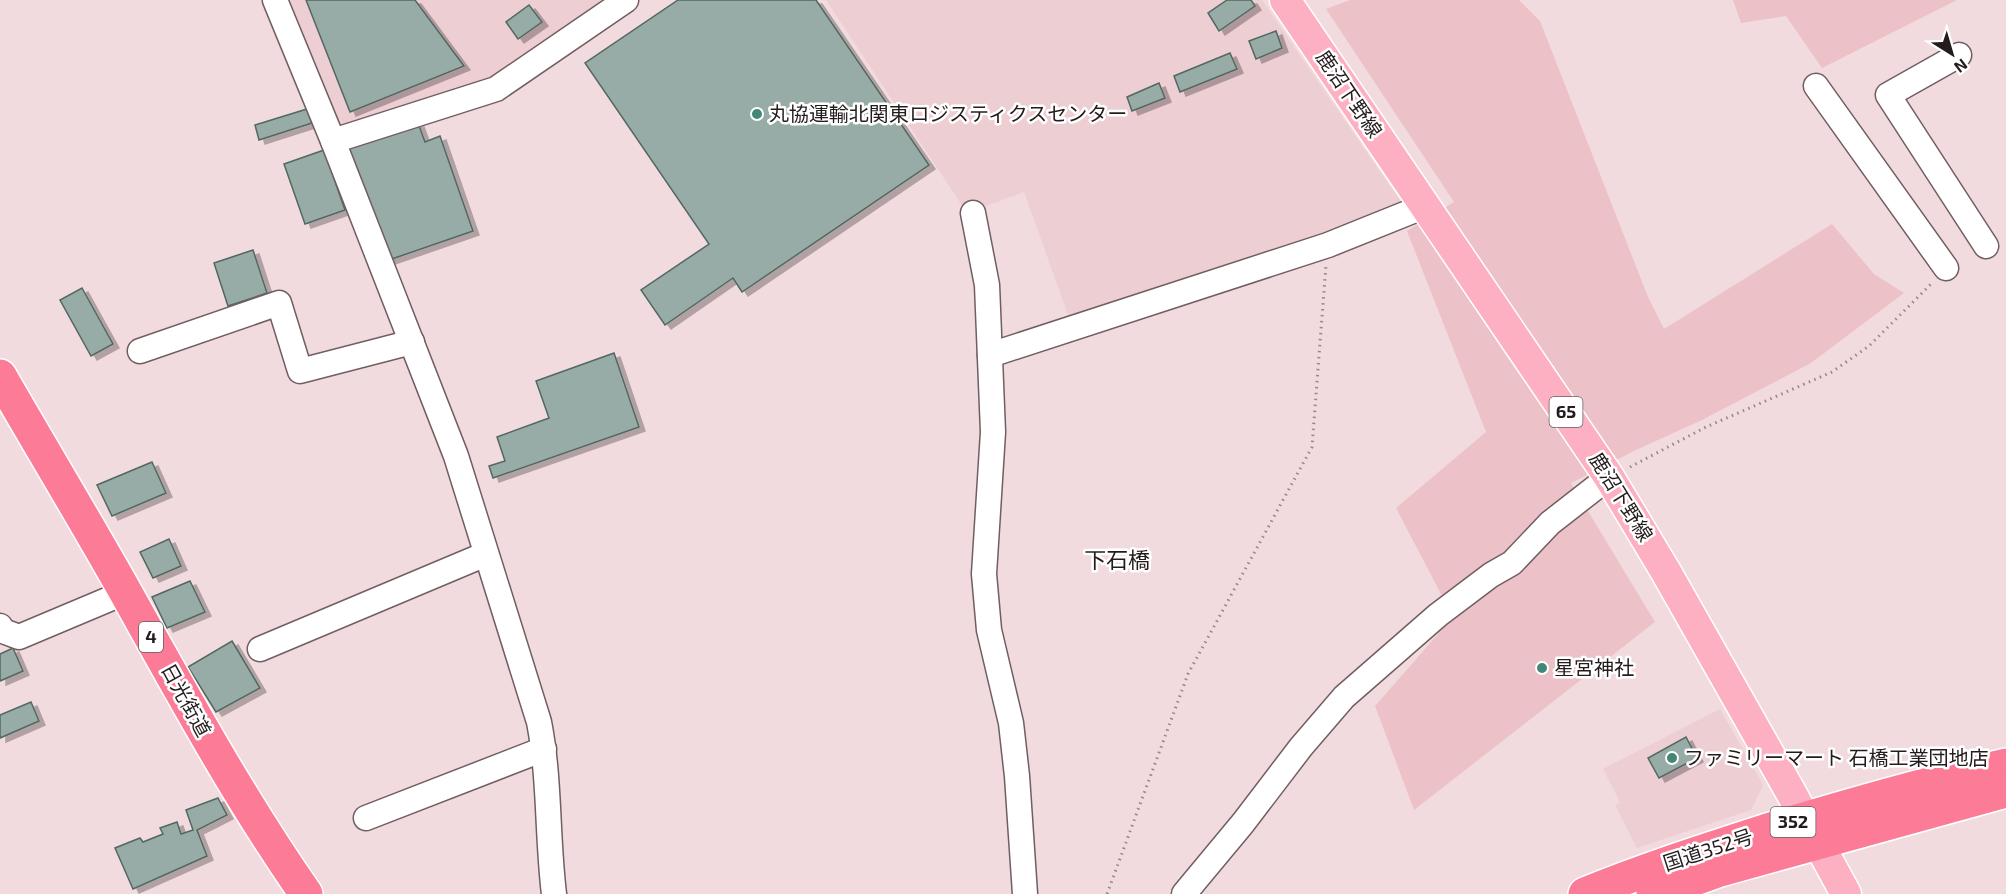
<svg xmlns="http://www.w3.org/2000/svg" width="2006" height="894" font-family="'Exo 2','Noto Sans JP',sans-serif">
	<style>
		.built { fill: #edced3 }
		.green { fill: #ecc2c8 }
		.building { fill: #97aca7; stroke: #536762; stroke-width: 1.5; filter: url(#shadow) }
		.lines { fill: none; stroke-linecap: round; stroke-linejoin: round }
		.minor-casing { stroke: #715e61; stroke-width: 27 }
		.major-casing { stroke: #fff; stroke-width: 33 }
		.highway-casing { stroke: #fff; stroke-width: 36 }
		.path { stroke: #968789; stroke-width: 3; stroke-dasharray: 1.5 4.5; stroke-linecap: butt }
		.minor { stroke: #fff; stroke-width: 24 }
		.major { stroke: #fdb0c1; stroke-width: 30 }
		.highway { stroke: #fc7b97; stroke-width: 33 }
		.poi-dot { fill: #448678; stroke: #fff; stroke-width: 2 }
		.labels { text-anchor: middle; stroke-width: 5; stroke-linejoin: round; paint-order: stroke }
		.shield { fill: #fff; stroke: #655f60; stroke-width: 1.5 }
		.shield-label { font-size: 18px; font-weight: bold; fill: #231b1c }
		.street-label { font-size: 20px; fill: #231b1c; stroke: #fff }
		.poi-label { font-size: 20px; fill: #231b1c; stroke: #fff; text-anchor: start }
		.quarter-label { font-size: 22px; fill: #231b1c; stroke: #fff }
	</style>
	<defs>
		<filter id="shadow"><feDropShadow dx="6" dy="4" stdDeviation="0" flood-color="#0004"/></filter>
	</defs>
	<rect width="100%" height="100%" fill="#f1dbde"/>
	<!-- built -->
	<g class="built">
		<path d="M283 0H610L490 83 345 130 333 123Z"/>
		<path d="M826 0H1262L1401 202 1325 239 1070 320 1024 192 967 213Z"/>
		<path d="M1720 709 1763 785 1751 810 1637 848 1615 805 1620 802 1603 769Z"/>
	</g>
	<!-- green -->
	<g class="green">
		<path d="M1350 0H1519L1540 21 1648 297 1664 329 1832 224 1874 274 1904 293 1811 363 1702 420 1636 450 1571 483 1655 622 1414 810 1375 706 1453 617 1396 508 1486 432 1407 231 1454 202 1326 9Z"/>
		<path d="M1733 0H1957L1822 68 1786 16 1741 23Z"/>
	</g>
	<!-- building -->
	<g class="building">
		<path d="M306 0H415L464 66 350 112Z"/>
		<path d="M678 0H816L929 165 742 292 733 278 665 325 641 290 709 244 585 63Z"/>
		<path d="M1227 0H1251L1255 6 1219 31 1208 13Z"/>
		<path d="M529 5 542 22 518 39 506 22Z"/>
		<path d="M1276 31 1282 48 1256 59 1249 41Z"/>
		<path d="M1230 53 1237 69 1180 92 1174 76Z"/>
		<path d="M1159 83 1165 98 1132 111 1127 97Z"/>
		<path d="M307 109 312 123 259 140 255 125Z"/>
		<path d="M418 123 425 142 440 136 473 231 386 261 347 148Z"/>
		<path d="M324 150 345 210 305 224 284 164Z"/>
		<path d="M253 250 267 293 228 306 214 263Z"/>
		<path d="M82 288 113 344 91 356 60 300Z"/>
		<path d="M614 353 639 427 493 478 489 466 505 461 497 437 549 418 536 381Z"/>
		<path d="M152 462 166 493 112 516 97 485Z"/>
		<path d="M169 539 181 566 153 578 140 552Z"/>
		<path d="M190 581 205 612 167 628 152 597Z"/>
		<path d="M232 641 260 688 216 712 188 667Z"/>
		<path d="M13 648 23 671 0 681V654Z"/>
		<path d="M31 702 39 721 0 738V715Z"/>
		<path d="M1686 737 1697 758 1659 778 1648 758Z"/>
		<path d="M218 798 227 815 197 830 207 856 133 889 115 848 140 838 143 842 163 834 160 828 177 822 181 834 193 830 186 810Z"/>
	</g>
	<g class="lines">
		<!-- minor casing -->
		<g class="minor-casing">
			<g id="minor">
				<path d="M275 0 333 141 456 456 539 722C550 778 547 837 554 894"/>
				<path d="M1959 55 1888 95 1986 246"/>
				<path d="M1816 86 1946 268"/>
				<path d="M333 141 496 89 626 0"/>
				<path d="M973 213 987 285 993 432 984 574 989 630 1011 723 1017 776 1025 894"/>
				<path d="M140 351 279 303 300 371 412 342"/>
				<path d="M990 355 1328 245 1425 206"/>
				<path d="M0 626 3 631 19 637 126 592"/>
				<path d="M260 649 486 554"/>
				<path d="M366 818 544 749"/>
				<path d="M1184 894 1243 823 1301 747 1344 697 1438 615 1491 575 1512 563 1550 523 1609 477"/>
			</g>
		</g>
		<!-- major casing -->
		<g class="major-casing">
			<path id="major" d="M1285 0 1609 477 1666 572 1789 789 1846 894"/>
		</g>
		<!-- highway casing -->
		<g class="highway-casing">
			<g id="highway">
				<path d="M0 376C42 449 85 520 126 593 183 695 239 798 306 894"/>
				<path d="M1585 894C1646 869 1709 849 1771 829 1849 805 1927 783 2006 765"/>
				<path d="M1653 894 1720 870 2006 791"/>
			</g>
		</g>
		<!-- path -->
		<g class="path">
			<path d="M1630 467 1706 427 1832 372 1869 346 1933 282"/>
			<path d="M1107 894 1188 674 1312 447 1326 265"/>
		</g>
		<!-- minor -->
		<use href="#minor" class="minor"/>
		<!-- major -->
		<use href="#major" class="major"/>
		<!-- highway -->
		<use href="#highway" class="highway"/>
	</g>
	<!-- markers -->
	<g class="poi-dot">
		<circle cx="757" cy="114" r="6"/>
		<circle cx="1542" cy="668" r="6"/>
		<circle cx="1672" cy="758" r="6"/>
	</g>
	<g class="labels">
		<!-- shield labels -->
		<g class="shield">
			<rect x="1549.5" y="397" width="33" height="30" rx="4.5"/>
			<rect x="139" y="622" width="24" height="30" rx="4.5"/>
			<rect x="1770.5" y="807" width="45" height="30" rx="4.5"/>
		</g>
		<g class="shield-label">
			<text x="1566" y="418">65</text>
			<text x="151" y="643">4</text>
			<text x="1793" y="828">352</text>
		</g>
		<!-- street labels -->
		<g class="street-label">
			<text transform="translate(1349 94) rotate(56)" y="7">鹿沼下野線</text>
			<text transform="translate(1621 497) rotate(58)" y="7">鹿沼下野線</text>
			<text transform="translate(186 700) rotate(61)" y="7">日光街道</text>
			<text transform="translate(1708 850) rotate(-18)" y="7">国道352号</text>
		</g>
		<!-- poi labels -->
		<g class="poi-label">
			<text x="769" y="121">丸協運輸北関東ロジスティクスセンター</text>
			<text x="1554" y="675">星宮神社</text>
			<text x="1684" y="765">ファミリーマート 石橋工業団地店</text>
		</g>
		<!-- quarter labels -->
		<g class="quarter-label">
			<text x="1117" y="568">下石橋</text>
		</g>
	</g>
	<!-- north arrow -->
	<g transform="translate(1952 54) rotate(143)" stroke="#ffffff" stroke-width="4.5" paint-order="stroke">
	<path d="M0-4.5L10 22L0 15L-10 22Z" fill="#231b1c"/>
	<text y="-9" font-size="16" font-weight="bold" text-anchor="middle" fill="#231b1c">N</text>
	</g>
</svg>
